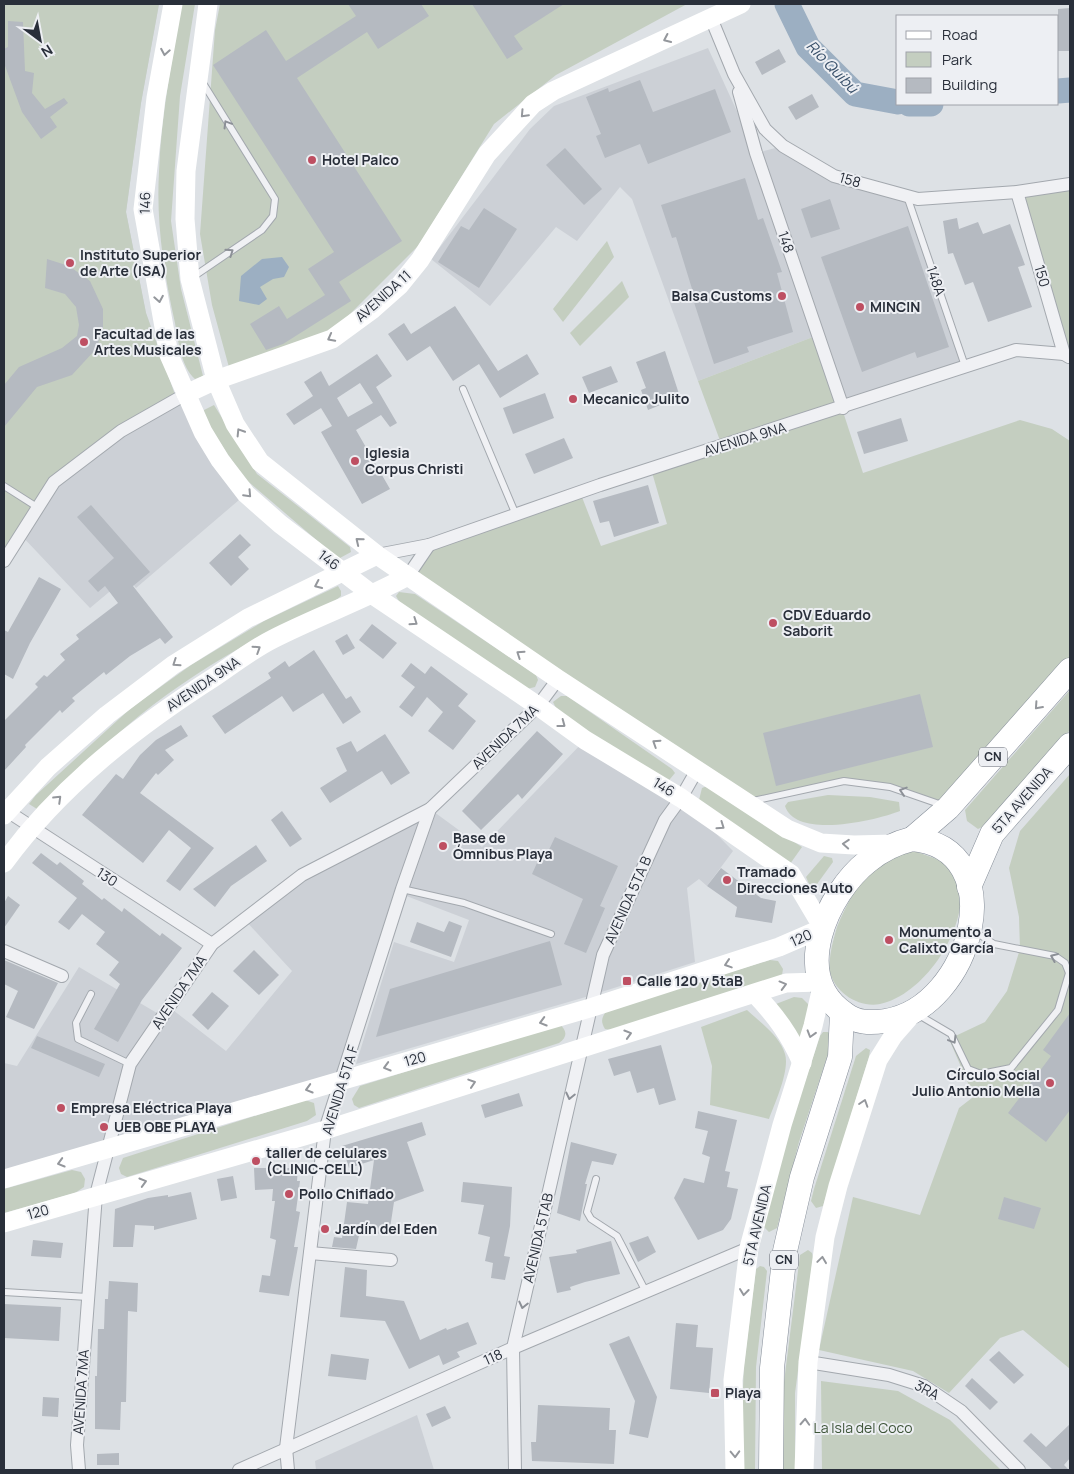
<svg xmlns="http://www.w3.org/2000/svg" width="1074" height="1474" font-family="Manrope,sans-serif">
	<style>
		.built { fill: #ccd0d6 }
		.green { fill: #c4cec0 }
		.water { fill: #9cafc2 }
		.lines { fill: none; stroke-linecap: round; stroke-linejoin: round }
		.river { stroke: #9cafc2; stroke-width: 25 }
		.building { fill: #b5bac1; fill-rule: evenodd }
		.lane-casing { stroke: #a3a8ae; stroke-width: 8 }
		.street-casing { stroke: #a3a8ae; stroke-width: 14 }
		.highway-casing { stroke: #878f9a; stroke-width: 25 }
		.lane { stroke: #f0f1f4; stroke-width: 6 }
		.street { stroke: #f0f1f4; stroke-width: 12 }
		.secondary { stroke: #fff; stroke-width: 19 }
		.highway { stroke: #fff; stroke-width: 24 }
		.oneway { stroke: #94979c }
		.oneway2 { stroke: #8c9097 }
		.poi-dot { fill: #be4f62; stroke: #edeff3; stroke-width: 2 }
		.labels { text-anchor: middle; stroke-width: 4; stroke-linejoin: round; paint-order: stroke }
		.shield { fill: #edeff3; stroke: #646972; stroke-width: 1 }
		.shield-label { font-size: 12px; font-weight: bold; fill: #292f3a }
		.poi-label { font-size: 14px; font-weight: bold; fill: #292f3a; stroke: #edeff3; text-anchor: start }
		.street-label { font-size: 14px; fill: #292f3a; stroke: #edeff3 }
		.park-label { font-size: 14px; fill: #3d5438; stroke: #edeff3 }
		.water-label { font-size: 15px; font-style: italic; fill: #384f69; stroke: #edeff3 }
	</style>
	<rect width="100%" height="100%" fill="#dde1e5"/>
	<!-- built -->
	<g class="built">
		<path d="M4 4H159L141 103 126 212 146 313 175 395 186 394 246 494 136 588 127 577 90 608 20 534Z"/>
		<path d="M708 48 756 153 783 146 834 176 907 196 965 366 843 408 818 335 698 381 632 199 620 187 577 241 556 227 490 306 431 259 530 129 554 106Z"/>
		<path d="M585 740 681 798 733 851 707 886 699 879 687 888 695 962 589 996 356 1064 394 942 454 962 469 920 396 892 372 961 343 1079 4 1179V1063L17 1066 79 967 162 1016 169 1007 226 1051 292 971 244 919 302 875 430 809 482 847Z"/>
		<path d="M417 1415 434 1470H316L315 1461Z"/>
	</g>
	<!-- green -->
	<g class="green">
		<path d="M4 4H159L141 103 126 212 146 313 175 395 54 482 4 561Z"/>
		<path d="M182 4H195L180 96 171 221 181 289 203 376 195 379C181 367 178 340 175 323 164 274 156 223 159 172 161 116 172 60 182 4Z"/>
		<path d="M220 4H687L556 75 494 124 419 245 333 331 230 371 212 305 200 234 215 30Z"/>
		<path d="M1070 184V358L1017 192Z"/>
		<path d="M607 241 614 257 563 322 553 309Z"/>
		<path d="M622 281 629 297 580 346 570 333Z"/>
		<path d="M818 335 863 473 1020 420 1052 429 1070 441V670L948 808 917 795 844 781 748 802 408 576 429 545 580 492 601 546 667 524 651 469 722 446 698 381Z"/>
		<path d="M214 405 257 474 350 547 351 552 340 558 334 555 243 477 203 417 204 410Z"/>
		<path d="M338 586 341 591V596L335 601C265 631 199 668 139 716 103 745 72 779 37 809L29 804 36 795 131 708 191 665 264 621Z"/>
		<path d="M399 592 415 594 536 675 538 680 535 687 527 689 400 603 396 596Z"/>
		<path d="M1070 690V730L986 825 978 829 967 821 965 810Z"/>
		<path d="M561 696H567L672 769 675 773 665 785 557 710 553 702Z"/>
		<path d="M1070 774V1369L1023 1330 1000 1338 949 1393 913 1371 819 1350 853 1197 920 1215 959 1108 977 1094 971 1090 949 1039 985 1022 1007 991 1020 949 1019 917 1009 868 1020 831Z"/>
		<path d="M707 786 802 847 790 864 699 800 702 788Z"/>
		<path d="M828 795 870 797 899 802 900 811C877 820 796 840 785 806L788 802Z"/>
		<path d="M909 849 953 865C955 873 960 882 961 890 964 934 923 995 880 1004 859 1008 835 993 830 972 828 959 833 940 837 927 846 905 858 882 876 866 884 859 899 854 909 849Z"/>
		<path d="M824 856 832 858 833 862 812 891 806 877Z"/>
		<path d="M770 960 778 961 783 969 782 975 611 1030 605 1029C600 1021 602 1017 607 1010Z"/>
		<path d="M794 997 802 998 808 1004V1015L799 1040 776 1004Z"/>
		<path d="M747 1010C760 1022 780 1036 785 1054 790 1070 775 1103 769 1119L710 1105 712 1066 701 1027Z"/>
		<path d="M559 1024C567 1030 568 1037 559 1043L359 1108 354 1105 352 1099 360 1086Z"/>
		<path d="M823 1032H828L833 1037 832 1042 799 1142 777 1228 769 1232 763 1226 780 1157 820 1036Z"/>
		<path d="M866 1048 870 1050 869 1057 823 1206 816 1208 811 1201 814 1189 856 1056Z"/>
		<path d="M305 1100 314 1103 316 1115 307 1121 127 1177 121 1174 119 1168 123 1158Z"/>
		<path d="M72 1170 81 1172 85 1179 84 1187 75 1193 4 1213V1189Z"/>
		<path d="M808 1250 812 1253 813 1258 795 1393V1470H783V1390L800 1255Z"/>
		<path d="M760 1266 764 1267 767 1271 756 1367 755 1470H744L742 1410 744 1365 756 1269Z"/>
		<path d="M821 1381 898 1391 950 1420 1001 1470H822Z"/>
	</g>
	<!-- water -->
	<path class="water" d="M282 257 289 267 284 277 273 279 260 287 267 299 259 305 239 301 241 276 262 259Z"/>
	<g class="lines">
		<!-- river -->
		<g class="river">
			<path d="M787 4 808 47 855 94 898 102"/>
			<path d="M1058 91 1070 90"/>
			<path d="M909 104H931"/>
		</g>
	</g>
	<!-- building -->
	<g class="building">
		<path d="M348 4H421L429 16 378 49 367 32 297 78 402 241 339 282 351 301 283 344 266 350 250 324 279 306 287 319 325 295 308 269 334 252 213 65 266 30 286 61 356 16Z"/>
		<path d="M472 4H564L514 36 523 49 507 59Z"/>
		<path d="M1070 8V51H1058V9Z"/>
		<path d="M8 21 23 22 25 71 34 73 32 93 45 109 64 98 68 103 50 117 57 127 41 139 22 112 4 63V49L8 47Z"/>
		<path d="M779 49 786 62 762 75 755 62Z"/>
		<path d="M640 80 653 112 715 89 731 132 648 164 640 144 605 158 596 136 601 134 586 97 608 88 609 92Z"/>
		<path d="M812 94 819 107 796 120 788 107Z"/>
		<path d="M565 148 602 189 584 205 546 165Z"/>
		<path d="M745 178 758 220 763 218 782 272 777 273 793 332 747 347 749 352 714 364 691 293 693 292 676 237 672 238 661 205Z"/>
		<path d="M830 199 840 229 811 238 801 209Z"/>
		<path d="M484 208 517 229 479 288 438 262 461 226 469 230Z"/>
		<path d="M957 218 959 229 978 222 983 234 1010 224 1025 265 1018 267 1032 307 988 322 973 282 965 285 953 253 948 254 943 221Z"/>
		<path d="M908 226 949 347 917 358 915 352 862 372 821 257Z"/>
		<path d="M47 259 69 266 90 281 103 309V332L95 350 72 375 37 387 4 427V385L19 367 62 348 77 336 79 325 76 307 65 294 45 288Z"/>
		<path d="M455 306 498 371 527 354 539 374 500 398 479 364 453 381 430 346 407 361 388 334 404 323 411 334Z"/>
		<path d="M665 351 680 397 648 410 641 390 646 388 636 362Z"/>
		<path d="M377 354 392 376 376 387 397 423 390 427 381 415 356 430 390 489 362 504 321 432 332 426 321 408 294 425 286 414 313 396 304 382 321 371 329 386ZM360 383 373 403 348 417 337 398Z"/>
		<path d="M611 366 618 382 589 393 582 377Z"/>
		<path d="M545 393 554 418 513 434 503 408Z"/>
		<path d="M901 418 908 441 864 454 857 432Z"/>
		<path d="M564 438 573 458 534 474 525 454Z"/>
		<path d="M648 485 659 523 614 537 609 521 600 523 593 501Z"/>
		<path d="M91 505 150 572 133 586 173 637 165 644 160 638 130 656 106 675 104 672 72 698 75 701 62 713 60 710 25 745 26 747 4 771V721L38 687 35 684 44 675 47 677 65 660 60 654 79 639 76 635 118 603 105 586 98 592 88 581 114 558 77 517Z"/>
		<path d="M240 534 251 545 238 557 249 569 231 586 209 563Z"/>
		<path d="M39 577 61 589 30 643 13 679 4 674V630L8 632Z"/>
		<path d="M372 624 397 643 383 659 359 640Z"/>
		<path d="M347 634 355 648 343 655 335 641Z"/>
		<path d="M314 650 346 699 351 696 361 712 343 724 323 693 293 712 282 696 225 734 212 716 271 678 268 673 285 661 289 667Z"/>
		<path d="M411 663 425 674 431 666 468 694 458 706 476 721 453 750 428 731 443 712 427 697 412 717 399 707 415 687 401 676Z"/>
		<path d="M920 694 933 747 776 786 763 733Z"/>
		<path d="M181 725 188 736 165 750 174 760 158 775 156 773 140 793 214 848 180 891 166 881 191 848 169 830 143 863 82 815 116 774 123 779 140 755 156 740Z"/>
		<path d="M537 731 563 754 522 799 518 794 481 830 462 811Z"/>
		<path d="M385 734 410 773 391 785 382 771 330 803 320 788 347 771 336 748 351 741 357 752Z"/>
		<path d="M282 811 302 839 290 847 271 820Z"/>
		<path d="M555 837 618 866 600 906 605 908 586 953 564 944 583 899 532 874 541 854 546 856Z"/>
		<path d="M256 845 267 861 231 886 215 907 193 889Z"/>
		<path d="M41 853 57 865 60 862 84 881 82 884 102 900 104 898 122 912 124 908 160 936 162 933 182 948 142 1000 118 1042 94 1029 120 984 109 975 119 962 96 944 105 932 82 914 69 930 58 922 77 898 32 863Z"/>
		<path d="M721 868 761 898 776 901 772 923 735 917 737 907 707 886Z"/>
		<path d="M8 896 20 905 4 928V903Z"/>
		<path d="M449 921 462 926 451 957 410 942 417 922 444 932Z"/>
		<path d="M550 941 562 985 376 1037 390 989Z"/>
		<path d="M254 950 279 975 259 995 233 971Z"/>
		<path d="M4 960 58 983 34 1029 6 1017 18 991 4 984Z"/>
		<path d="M212 992 229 1006 208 1030 192 1015Z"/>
		<path d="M1070 1013V1110L1046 1142 1008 1113 1051 1056 1043 1050Z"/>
		<path d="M37 1036 105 1064 99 1077 31 1048Z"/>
		<path d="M661 1045 676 1100 659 1105 654 1088 637 1093 630 1071 614 1076 608 1059Z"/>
		<path d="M519 1093 523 1106 485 1118 481 1105Z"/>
		<path d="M698 1111 737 1120 725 1171 730 1172 727 1187 738 1189 731 1219 723 1230 698 1240 674 1198 684 1178 704 1183 710 1157 702 1154 708 1131 695 1128Z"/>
		<path d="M422 1122 426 1135 407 1142 424 1191 394 1202 389 1235 360 1231 356 1249 332 1247 334 1237 342 1238 347 1202 368 1204 374 1160 349 1168 342 1146Z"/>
		<path d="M571 1142 617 1154 613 1165 592 1161 585 1184H587L580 1221 557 1213Z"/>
		<path d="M254 1168H298L297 1181H300L296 1211 300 1212 294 1247H298L289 1296 259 1292 262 1275 270 1276 276 1240 270 1238 275 1201H272L273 1189 255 1190Z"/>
		<path d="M233 1176 237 1198 221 1201 217 1179Z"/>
		<path d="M463 1182 512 1187 510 1226 504 1256 510 1257 505 1280 491 1278 493 1263 485 1261 490 1237 478 1234 484 1205 461 1202Z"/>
		<path d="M191 1192 197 1219 154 1230V1226L135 1225 133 1247H113L115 1209 148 1198 168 1195V1197Z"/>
		<path d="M1004 1197 1041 1208 1034 1229 998 1219Z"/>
		<path d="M648 1236 656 1252 638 1262 629 1243Z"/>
		<path d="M33 1240 63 1243 61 1258 31 1256Z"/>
		<path d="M611 1241 620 1274 585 1282 570 1287 571 1290 557 1293 549 1257 577 1253 576 1250Z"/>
		<path d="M345 1267 367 1270 366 1296 404 1301 420 1340 446 1328 447 1330 468 1322 477 1344 457 1352 460 1357 443 1365 439 1355 409 1369 385 1321 340 1317Z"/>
		<path d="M109 1281 138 1283 137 1312 128 1311 126 1402H121L120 1430 95 1429V1376H97L98 1329H104L105 1299H108Z"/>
		<path d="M4 1304 61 1307 59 1341 4 1338Z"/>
		<path d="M676 1323 698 1325 696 1347 713 1348 709 1393 670 1389Z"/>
		<path d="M629 1336 657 1397 648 1438 629 1434 635 1401 609 1344Z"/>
		<path d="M999 1351 1024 1375 1014 1384 989 1360Z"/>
		<path d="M331 1354 369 1359 366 1380 328 1376Z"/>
		<path d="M972 1378 998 1402 990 1410 965 1386Z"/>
		<path d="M43 1397 59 1398 58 1417 42 1416Z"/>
		<path d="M538 1405 610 1408 609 1430H616L614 1464 532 1461 531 1442H536Z"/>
		<path d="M445 1406 451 1418 432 1427 426 1414Z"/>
		<path d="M1070 1424V1458L1064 1465 1069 1470H1053L1023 1441 1031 1433 1046 1447Z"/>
		<path d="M119 1453V1465H97V1454Z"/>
	</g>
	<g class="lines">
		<!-- lane casing -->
		<g class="lane-casing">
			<g id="lane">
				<path d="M907 196 965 366"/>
				<path d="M193 277 262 230 273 216 275 199 203 83"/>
				<path d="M463 389 516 515"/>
				<path d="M4 486 37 507"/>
				<path d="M753 801 844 781 890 787 942 805"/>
				<path d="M402 889 464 903 551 934"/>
				<path d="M91 994 76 1023 78 1039 130 1064"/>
				<path d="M917 1014 951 1034 968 1069 981 1074 1011 1068 1058 1010 1069 973 1065 963 1055 956 994 944 974 931"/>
				<path d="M596 1179 587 1212 591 1219 617 1236 646 1292"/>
				<path d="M4 1292 88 1297"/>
			</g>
		</g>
		<!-- street casing -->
		<g class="street-casing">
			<g id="street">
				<path d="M711 18 734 74 765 129 783 146 834 176 918 199 1017 192 1070 184"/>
				<path d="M739 92 756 153 843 408"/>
				<path d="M1017 192 1064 354 1069 357"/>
				<path d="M377 555 429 545 600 485 1016 350 1064 354"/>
				<path d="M4 561 54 482 121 431 186 394"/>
				<path d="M408 576 429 545"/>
				<path d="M4 809 212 944"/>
				<path d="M4 951 62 976"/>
				<path d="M310 1253 391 1260"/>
				<path d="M808 1362 889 1375 924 1386 961 1411 1019 1470"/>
				<path d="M79 1470 77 1445 96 1195 130 1064 212 944 302 875 430 809 538 706 558 679"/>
				<path d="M239 1470 513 1348 749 1248"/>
				<path d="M288 1470 286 1448 325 1130 402 889 430 809"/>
				<path d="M515 1470 513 1348 603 955 665 820 681 798 697 770"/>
			</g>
		</g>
		<!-- highway casing -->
		<g class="highway-casing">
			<g id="highway">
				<path d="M912 839C1014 848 973 1008 885 1021 870 1023 857 1023 845 1014 789 977 827 893 868 861 881 850 896 843 912 839Z"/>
				<path d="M912 839 948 808 1070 670"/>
				<path d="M969 887 992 834 1070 745"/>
				<path d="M771 1470 772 1368 785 1251 802 1177 840 1057 842 1013"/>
			</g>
		</g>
		<!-- lane -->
		<use href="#lane" class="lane"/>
		<!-- street -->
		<use href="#street" class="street"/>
		<!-- secondary -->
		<g class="secondary">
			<path d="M208 4 186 171 185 219 190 279 216 380 235 424 260 462 377 555 558 679 787 829 821 843 854 845 894 844"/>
			<path d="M186 394 216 380 332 339 373 309 399 286 420 260 487 154 533 104 553 91 741 4"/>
			<path d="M4 815 48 767 107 715 173 665 248 618 377 555"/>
			<path d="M4 863C60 786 136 727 216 676 235 663 253 649 273 639 318 616 364 600 408 576"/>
			<path d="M755 994C776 1016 790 1035 802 1063"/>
			<path d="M4 1179 590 1008 779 947 823 928 791 874 681 798 585 740 538 706 373 595 280 524 246 494 220 460 203 432 169 355 143 209 156 98 173 4"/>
			<path d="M4 1223 325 1130 786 983 820 982"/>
			<path d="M735 1470 733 1380 749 1248 782 1125 813 1026 822 987"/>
			<path d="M804 1470 808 1362 825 1237 838 1186 878 1060 893 1036 914 1012"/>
		</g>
		<!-- highway -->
		<use href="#highway" class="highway"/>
	</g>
	<!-- one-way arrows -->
	<defs><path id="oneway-chevron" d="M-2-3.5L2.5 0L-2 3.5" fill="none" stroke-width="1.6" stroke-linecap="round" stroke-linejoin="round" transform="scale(1.25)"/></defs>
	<g class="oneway">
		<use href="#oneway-chevron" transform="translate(667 39) rotate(155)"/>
		<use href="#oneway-chevron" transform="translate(165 52) rotate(100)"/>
		<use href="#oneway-chevron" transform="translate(524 114) rotate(133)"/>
		<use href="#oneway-chevron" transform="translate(159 299) rotate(80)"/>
		<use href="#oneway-chevron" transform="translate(331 338) rotate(152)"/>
		<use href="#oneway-chevron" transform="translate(240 432) rotate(-122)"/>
		<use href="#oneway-chevron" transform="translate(248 494) rotate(47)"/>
		<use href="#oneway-chevron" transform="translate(359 541) rotate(-141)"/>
		<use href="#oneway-chevron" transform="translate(318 585) rotate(155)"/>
		<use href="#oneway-chevron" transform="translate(414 622) rotate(34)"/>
		<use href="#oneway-chevron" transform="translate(257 649) rotate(-33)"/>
		<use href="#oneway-chevron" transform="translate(520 654) rotate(-146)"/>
		<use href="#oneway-chevron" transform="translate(176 663) rotate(146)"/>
		<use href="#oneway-chevron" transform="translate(1038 706) rotate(132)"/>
		<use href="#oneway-chevron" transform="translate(562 724) rotate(37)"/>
		<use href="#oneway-chevron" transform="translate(656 743) rotate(-147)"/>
		<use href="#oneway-chevron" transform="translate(58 799) rotate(-44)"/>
		<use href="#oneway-chevron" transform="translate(721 826) rotate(35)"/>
		<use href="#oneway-chevron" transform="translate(846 844) rotate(-176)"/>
		<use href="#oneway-chevron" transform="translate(728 964) rotate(162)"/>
		<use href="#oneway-chevron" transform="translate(783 985) rotate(-15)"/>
		<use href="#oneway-chevron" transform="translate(543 1022) rotate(164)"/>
		<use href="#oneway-chevron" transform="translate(628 1034) rotate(-17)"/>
		<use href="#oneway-chevron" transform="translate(811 1034) rotate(107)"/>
		<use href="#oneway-chevron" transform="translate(387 1067) rotate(164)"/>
		<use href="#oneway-chevron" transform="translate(472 1083) rotate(-18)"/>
		<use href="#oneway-chevron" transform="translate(309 1089) rotate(164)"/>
		<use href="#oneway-chevron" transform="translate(864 1103) rotate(-72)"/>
		<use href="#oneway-chevron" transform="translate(61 1163) rotate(164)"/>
		<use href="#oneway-chevron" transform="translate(143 1182) rotate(-16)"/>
		<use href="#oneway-chevron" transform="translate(822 1260) rotate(-82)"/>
		<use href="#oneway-chevron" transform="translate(744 1292) rotate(97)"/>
		<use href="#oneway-chevron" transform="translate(805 1422) rotate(-87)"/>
		<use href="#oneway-chevron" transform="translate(735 1454) rotate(88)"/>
	</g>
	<g class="oneway2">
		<use href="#oneway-chevron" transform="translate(227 124) rotate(-121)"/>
		<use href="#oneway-chevron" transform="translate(230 252) rotate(-35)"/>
		<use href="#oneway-chevron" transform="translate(903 791) rotate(-162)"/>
		<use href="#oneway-chevron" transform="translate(1054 957) rotate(-157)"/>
		<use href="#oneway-chevron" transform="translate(953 1040) rotate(59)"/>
		<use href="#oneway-chevron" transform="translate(570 1096) rotate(103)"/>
		<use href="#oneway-chevron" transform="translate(523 1305) rotate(103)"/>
	</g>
	<!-- markers -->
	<g class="poi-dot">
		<circle cx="312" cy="160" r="5"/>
		<circle cx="70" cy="263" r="5"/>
		<circle cx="782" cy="296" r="5"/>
		<circle cx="860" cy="307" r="5"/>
		<circle cx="84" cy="342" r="5"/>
		<circle cx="573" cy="399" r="5"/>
		<circle cx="355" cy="461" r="5"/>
		<circle cx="773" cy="623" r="5"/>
		<circle cx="443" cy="846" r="5"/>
		<circle cx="727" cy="880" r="5"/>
		<circle cx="889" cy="940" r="5"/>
		<rect x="622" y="976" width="10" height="10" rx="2.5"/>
		<circle cx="1050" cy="1083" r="5"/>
		<circle cx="61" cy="1108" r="5"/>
		<circle cx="104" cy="1127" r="5"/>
		<circle cx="256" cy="1161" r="5"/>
		<circle cx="289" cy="1194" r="5"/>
		<circle cx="325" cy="1229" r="5"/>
		<rect x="710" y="1388" width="10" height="10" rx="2.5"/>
	</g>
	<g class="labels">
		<!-- shield labels -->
		<g class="shield">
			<rect x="979" y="747.5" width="28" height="19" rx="4"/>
			<rect x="770" y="1250.5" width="28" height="19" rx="4"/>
		</g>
		<g class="shield-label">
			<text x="993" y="761">CN</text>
			<text x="784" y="1264">CN</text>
		</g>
		<!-- poi labels -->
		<g class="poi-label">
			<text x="322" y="165">Hotel Palco</text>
			<text x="80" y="260">Instituto Superior<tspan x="80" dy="16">de Arte (ISA)</tspan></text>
			<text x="772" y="301" text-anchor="end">Balsa Customs</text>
			<text x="870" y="312">MINCIN</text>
			<text x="94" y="339">Facultad de las<tspan x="94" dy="16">Artes Musicales</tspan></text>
			<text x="583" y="404">Mecanico Julito</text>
			<text x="365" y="458">Iglesia<tspan x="365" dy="16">Corpus Christi</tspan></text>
			<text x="783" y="620">CDV Eduardo<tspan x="783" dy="16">Saborit</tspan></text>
			<text x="453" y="843">Base de<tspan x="453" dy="16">Ómnibus Playa</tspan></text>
			<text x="737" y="877">Tramado<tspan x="737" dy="16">Direcciones Auto</tspan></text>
			<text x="899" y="937">Monumento a<tspan x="899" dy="16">Calixto García</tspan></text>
			<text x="637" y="986">Calle 120 y 5taB</text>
			<text x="1040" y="1080" text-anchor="end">Círculo Social<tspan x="1040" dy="16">Julio Antonio Mella</tspan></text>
			<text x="71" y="1113">Empresa Eléctrica Playa</text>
			<text x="114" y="1132">UEB OBE PLAYA</text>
			<text x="266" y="1158">taller de celulares<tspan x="266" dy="16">(CLINIC-CELL)</tspan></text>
			<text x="299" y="1199">Pollo Chiflado</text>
			<text x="335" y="1234">Jardín del Eden</text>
			<text x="725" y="1398">Playa</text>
		</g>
		<!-- street labels -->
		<g class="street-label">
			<text transform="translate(850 180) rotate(16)" y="5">158</text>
			<text transform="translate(145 203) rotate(-89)" y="5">146</text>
			<text transform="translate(786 242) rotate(71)" y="5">148</text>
			<text transform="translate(1042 276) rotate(74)" y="5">150</text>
			<text transform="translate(936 281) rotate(71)" y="5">148A</text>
			<text transform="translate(383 296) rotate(-42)" y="5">AVENIDA 11</text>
			<text transform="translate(745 439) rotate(-17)" y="5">AVENIDA 9NA</text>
			<text transform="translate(329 560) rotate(37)" y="5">146</text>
			<text transform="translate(203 684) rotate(-34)" y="5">AVENIDA 9NA</text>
			<text transform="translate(505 737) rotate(-44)" y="5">AVENIDA 7MA</text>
			<text transform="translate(664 787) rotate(31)" y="5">146</text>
			<text transform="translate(1022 800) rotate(-49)" y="5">5TA AVENIDA</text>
			<text transform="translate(107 877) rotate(33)" y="5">130</text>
			<text transform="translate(628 900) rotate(-66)" y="5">AVENIDA 5TA B</text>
			<text transform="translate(801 938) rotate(-24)" y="5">120</text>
			<text transform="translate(179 992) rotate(-56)" y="5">AVENIDA 7MA</text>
			<text transform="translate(415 1059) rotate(-16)" y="5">120</text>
			<text transform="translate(340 1090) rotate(-73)" y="5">AVENIDA 5TA F</text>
			<text transform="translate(38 1212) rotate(-16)" y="5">120</text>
			<text transform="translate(757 1225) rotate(-77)" y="5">5TA AVENIDA</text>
			<text transform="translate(538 1238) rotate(-77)" y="5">AVENIDA 5TAB</text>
			<text transform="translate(493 1357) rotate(-24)" y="5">118</text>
			<text transform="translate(927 1390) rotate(28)" y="5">3RA</text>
			<text transform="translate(81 1392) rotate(-86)" y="5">AVENIDA 7MA</text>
		</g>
		<!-- park labels -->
		<g class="park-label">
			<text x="863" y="1433">La Isla del Coco</text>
		</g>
		<!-- water labels -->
		<g class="water-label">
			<text transform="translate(832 67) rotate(46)" y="5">Río Quibú</text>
		</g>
	</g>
	<!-- border -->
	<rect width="1074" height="1474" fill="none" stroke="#292f3a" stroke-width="10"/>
	<!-- legend -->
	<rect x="896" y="15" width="162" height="90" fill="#edeff3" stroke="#9fa2a9"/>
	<rect x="906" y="31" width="25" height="8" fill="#ffffff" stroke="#9fa2a9"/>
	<text x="942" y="40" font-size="15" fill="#292f3a">Road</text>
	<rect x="906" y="52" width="25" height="15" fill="#c4cec0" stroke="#9fa2a9"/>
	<text x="942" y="65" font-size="15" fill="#292f3a">Park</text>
	<rect x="906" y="78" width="25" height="15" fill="#b5bac1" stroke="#9fa2a9"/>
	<text x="942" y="90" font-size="15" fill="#292f3a">Building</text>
	<!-- north arrow -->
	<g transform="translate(40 40) rotate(148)" stroke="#edeff3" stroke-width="4" paint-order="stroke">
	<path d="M0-4L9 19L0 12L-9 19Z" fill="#292f3a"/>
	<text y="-8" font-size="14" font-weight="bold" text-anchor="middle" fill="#292f3a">N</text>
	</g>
</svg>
